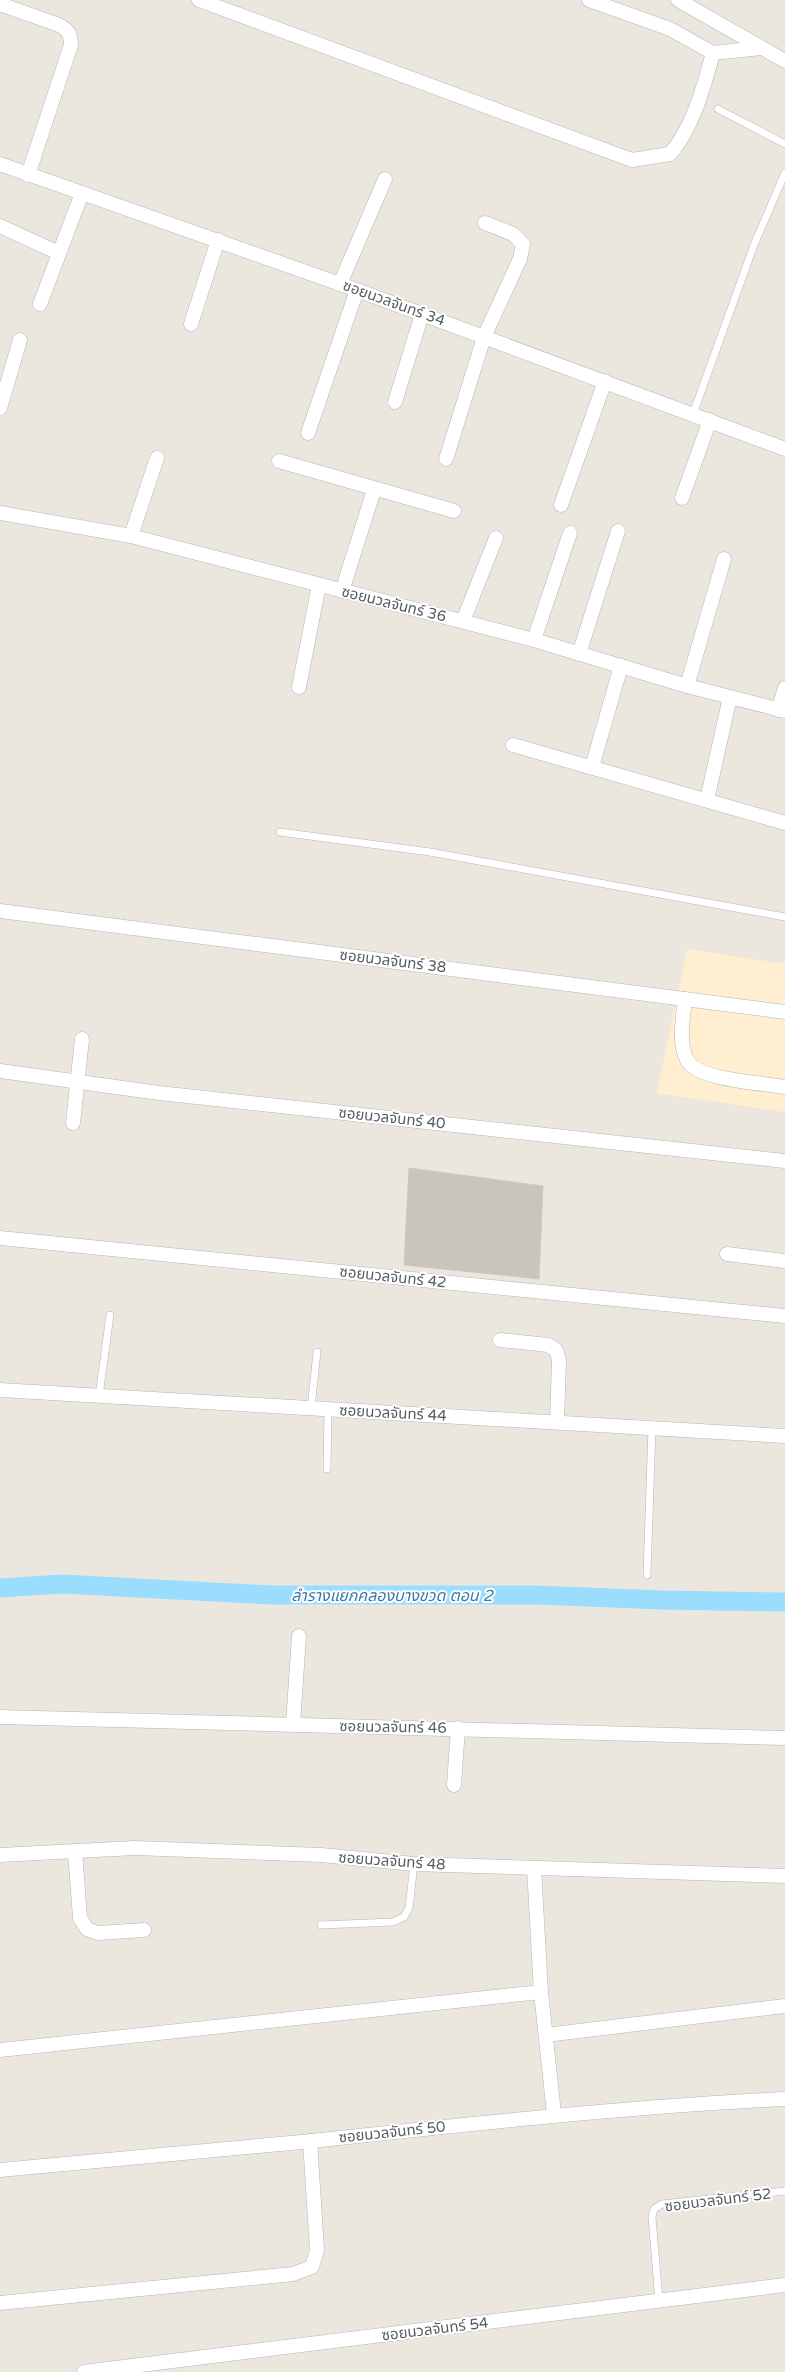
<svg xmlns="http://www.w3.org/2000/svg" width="785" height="2372" font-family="'Varela Round','Noto Sans Thai',sans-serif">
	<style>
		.commercial { fill: #ffefd0 }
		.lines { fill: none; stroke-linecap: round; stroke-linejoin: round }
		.canal { stroke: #9bddff; stroke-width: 19 }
		.building { fill: #c8c4be; stroke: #d0c8bd }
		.lane-casing { stroke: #b2b6ba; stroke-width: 8 }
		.street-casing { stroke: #b2b6ba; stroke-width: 15 }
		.lane { stroke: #fff; stroke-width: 7 }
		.street { stroke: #fff; stroke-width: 14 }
		.labels { text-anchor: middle; stroke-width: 4; stroke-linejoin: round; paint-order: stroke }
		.street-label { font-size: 15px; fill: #585c61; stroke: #fff }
		.water-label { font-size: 16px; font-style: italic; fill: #357aab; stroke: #fff }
	</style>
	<rect width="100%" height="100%" fill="#ece7de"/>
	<!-- commercial -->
	<path class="commercial" d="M687 949 785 964V1112L657 1093Z"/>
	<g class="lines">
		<!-- canal -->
		<path class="canal" d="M0 1588 62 1584 272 1595H537L661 1600 785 1602"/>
	</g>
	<!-- building -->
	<path class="building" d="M409 1168 543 1186 539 1279 404 1265Z"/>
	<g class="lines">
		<!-- lane casing -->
		<g class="lane-casing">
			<g id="lane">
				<path d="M718 109 785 144"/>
				<path d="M693 414 754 245 785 173"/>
				<path d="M280 832 430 852 785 917"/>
				<path d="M99 1396 110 1315"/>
				<path d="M311 1408 317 1352"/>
				<path d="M327 1469 328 1409"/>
				<path d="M647 1575 652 1428"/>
				<path d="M321 1925 393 1922 404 1917 409 1908 414 1864"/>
				<path d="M659 2301 652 2217 654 2209 662 2204 785 2191"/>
			</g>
		</g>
		<!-- street casing -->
		<g class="street-casing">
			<g id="street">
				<path d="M199 0 632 160 670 154C693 128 704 86 713 53L761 48"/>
				<path d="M589 0 670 29 713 53"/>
				<path d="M678 0 785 61"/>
				<path d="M0 4 59 25C68 30 71 34 71 45L28 175"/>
				<path d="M0 164 357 290 785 449"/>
				<path d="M0 226 59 253"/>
				<path d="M340 284 385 179"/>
				<path d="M40 304 82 193"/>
				<path d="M191 324 218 240"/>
				<path d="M395 402 422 314"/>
				<path d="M0 408 20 340"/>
				<path d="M308 433 357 290"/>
				<path d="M446 459 484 337 520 259 523 244 513 234 485 223"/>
				<path d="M279 461 454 511"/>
				<path d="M682 498 710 420"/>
				<path d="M561 505 605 381"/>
				<path d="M0 513 131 536 534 640 687 686 785 711"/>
				<path d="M131 536 157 458"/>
				<path d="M342 591 374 490"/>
				<path d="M463 621 496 538"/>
				<path d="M534 640 570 533"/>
				<path d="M579 654 618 531"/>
				<path d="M687 686 724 559"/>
				<path d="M299 687 319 585"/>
				<path d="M778 710 785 688"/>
				<path d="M513 745 785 823"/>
				<path d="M592 767 621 666"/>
				<path d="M707 800 730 697"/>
				<path d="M0 911 785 1012"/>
				<path d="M685 999C683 1018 678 1042 687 1060 697 1080 763 1083 785 1087"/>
				<path d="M0 1071 159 1093 785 1161"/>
				<path d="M73 1123 82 1039"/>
				<path d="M0 1238 785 1316"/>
				<path d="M727 1254 785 1261"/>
				<path d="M500 1340 548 1345 556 1350 559 1360 557 1422"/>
				<path d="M0 1390 785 1436"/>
				<path d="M0 1717 785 1738"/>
				<path d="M293 1724 299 1636"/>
				<path d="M454 1785 458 1728"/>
				<path d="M75 1851 80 1918 87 1929 98 1933 144 1930"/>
				<path d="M0 1855 135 1848 321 1855 414 1864 785 1876"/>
				<path d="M534 1868 541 1992 554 2114"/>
				<path d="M546 2035 785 2006"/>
				<path d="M0 2050 541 1992"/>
				<path d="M0 2170C104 2160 208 2151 312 2141 469 2124 626 2107 785 2099"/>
				<path d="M0 2303 293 2274 312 2267 317 2250 310 2141"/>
				<path d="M84 2372 785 2285"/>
			</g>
		</g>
		<!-- lane -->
		<use href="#lane" class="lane"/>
		<!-- street -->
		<use href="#street" class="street"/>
	</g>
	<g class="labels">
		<!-- street labels -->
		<g class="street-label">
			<text transform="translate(394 303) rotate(20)" y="5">ซอยนวลจันทร์ 34</text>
			<text transform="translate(394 604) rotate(14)" y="5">ซอยนวลจันทร์ 36</text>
			<text transform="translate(393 961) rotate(7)" y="5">ซอยนวลจันทร์ 38</text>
			<text transform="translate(392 1118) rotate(6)" y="5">ซอยนวลจันทร์ 40</text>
			<text transform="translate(393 1277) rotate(6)" y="5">ซอยนวลจันทร์ 42</text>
			<text transform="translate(393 1413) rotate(3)" y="5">ซอยนวลจันทร์ 44</text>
			<text transform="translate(393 1727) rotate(1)" y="5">ซอยนวลจันทร์ 46</text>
			<text transform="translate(392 1861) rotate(4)" y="5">ซอยนวลจันทร์ 48</text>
			<text transform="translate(392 2132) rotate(-6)" y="5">ซอยนวลจันทร์ 50</text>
			<text transform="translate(718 2200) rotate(-7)" y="5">ซอยนวลจันทร์ 52</text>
			<text transform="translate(435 2329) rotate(-7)" y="5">ซอยนวลจันทร์ 54</text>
		</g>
		<!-- water labels -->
		<g class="water-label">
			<text x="392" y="1601">ลำรางแยกคลองบางขวด ตอน 2</text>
		</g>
	</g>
</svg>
